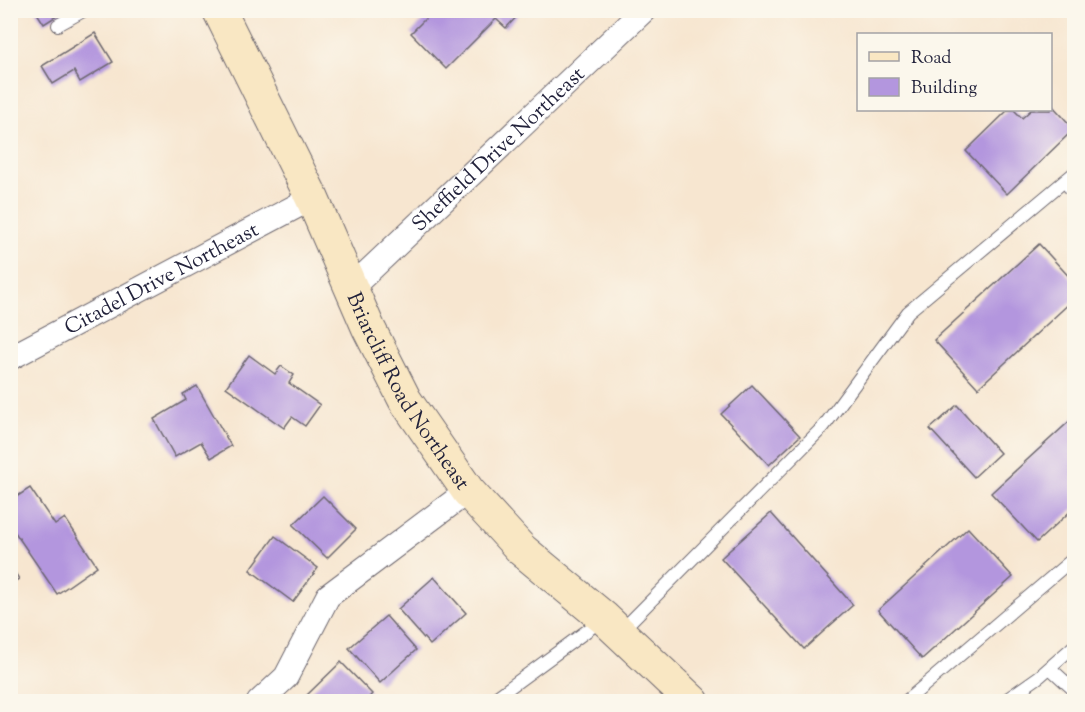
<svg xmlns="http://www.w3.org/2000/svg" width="1085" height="712" font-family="'Sorts Mill Goudy',serif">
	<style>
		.building { fill: #b396de }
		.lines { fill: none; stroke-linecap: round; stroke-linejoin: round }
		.lane-casing { stroke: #6d676f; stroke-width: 14 }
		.street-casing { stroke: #6d676f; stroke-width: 26 }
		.secondary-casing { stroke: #6d676f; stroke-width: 35 }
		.lane { stroke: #fff; stroke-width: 12 }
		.street { stroke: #fff; stroke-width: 24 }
		.secondary { stroke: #f9e7c3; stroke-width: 33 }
		.labels { text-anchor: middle; stroke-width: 4.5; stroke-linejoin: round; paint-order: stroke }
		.street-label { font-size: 21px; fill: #22223b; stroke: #fbf7ec }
	</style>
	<rect width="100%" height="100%" fill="#fbf7ec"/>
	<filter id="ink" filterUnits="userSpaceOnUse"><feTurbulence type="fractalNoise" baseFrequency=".0167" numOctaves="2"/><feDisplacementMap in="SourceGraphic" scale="12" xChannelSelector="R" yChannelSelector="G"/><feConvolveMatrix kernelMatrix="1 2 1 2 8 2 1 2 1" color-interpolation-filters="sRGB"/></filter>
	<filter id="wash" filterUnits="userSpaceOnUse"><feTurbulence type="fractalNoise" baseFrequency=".008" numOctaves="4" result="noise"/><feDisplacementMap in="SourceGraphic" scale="24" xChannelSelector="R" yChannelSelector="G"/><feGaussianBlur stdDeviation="1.35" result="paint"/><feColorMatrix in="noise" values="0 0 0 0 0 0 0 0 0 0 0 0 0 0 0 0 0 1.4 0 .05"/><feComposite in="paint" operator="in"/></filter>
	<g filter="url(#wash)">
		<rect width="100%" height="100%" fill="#f7e6d0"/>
		<g id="blocks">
			<!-- building -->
			<g class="building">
				<path d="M35 10H66L44 24Z"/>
				<path d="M434 10H523L506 28 496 19 446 69 411 33Z"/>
				<path d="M95 33 113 62 80 82 74 71 53 84 42 66Z"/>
				<path d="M1050 103 1074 129 1007 194 966 151 1008 110H1014L1022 118 1031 110H1050Z"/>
				<path d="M10 204 18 218 10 222Z"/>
				<path d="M1039 244 1074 282V299L978 388 934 340Z"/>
				<path d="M249 355 275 374 281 366 294 375 289 383 320 405 305 426 292 417 284 428 226 387Z"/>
				<path d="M752 385 800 436 769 465 721 414Z"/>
				<path d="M197 386 231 446 211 458 201 442 175 457 154 419 186 400 183 394Z"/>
				<path d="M957 405 1000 453 974 477 930 429Z"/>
				<path d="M1074 417V508L1037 542 991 493Z"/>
				<path d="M30 488 55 525 65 518 97 566 57 594 10 525V501Z"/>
				<path d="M323 496 356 529 327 558 293 525Z"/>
				<path d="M771 513 853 605 804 649 721 558Z"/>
				<path d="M968 528 1013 577 922 659 878 610Z"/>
				<path d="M275 536 318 568 293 602 250 570Z"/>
				<path d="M10 565 19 579 10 584Z"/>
				<path d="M434 577 466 613 430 645 398 609Z"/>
				<path d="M386 616 416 650 380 683 349 648Z"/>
				<path d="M341 662 372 694 365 702H313L307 695Z"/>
			</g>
		</g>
	</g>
	<g filter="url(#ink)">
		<use href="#blocks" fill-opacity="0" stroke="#6d676f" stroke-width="1.5"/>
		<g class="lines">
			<!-- lane casing -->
			<g class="lane-casing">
				<g id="lane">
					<path d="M58 25 85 10"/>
					<path d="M1065 182 1074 193"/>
					<path d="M620 632 824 426 908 312 1074 173"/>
					<path d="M1050 668 1074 690"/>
					<path d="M490 702 603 619"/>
					<path d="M905 702 1074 558"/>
					<path d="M1003 702 1040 676 1074 646"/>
				</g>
			</g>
			<!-- street casing -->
			<g class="street-casing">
				<g id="street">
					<path id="s1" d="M352 287 644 10"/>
					<path id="s2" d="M10 358 312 198"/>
					<path d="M259 702 286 677 328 596 468 491"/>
				</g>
			</g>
			<!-- secondary casing -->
			<g class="secondary-casing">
				<g id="secondary">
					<path id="s3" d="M219 10 312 198 368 327 405 400 468 491 522 550 604 618 693 702"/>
				</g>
			</g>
			<!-- lane -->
			<use href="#lane" class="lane"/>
			<!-- street -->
			<use href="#street" class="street"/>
			<!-- secondary -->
			<use href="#secondary" class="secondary"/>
		</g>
	</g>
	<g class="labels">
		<!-- street labels -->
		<g class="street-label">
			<text dy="7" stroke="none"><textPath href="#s1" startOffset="201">Sheffield Drive Northeast</textPath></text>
			<text dy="7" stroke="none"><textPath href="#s2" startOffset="171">Citadel Drive Northeast</textPath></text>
			<text dy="7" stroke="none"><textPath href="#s3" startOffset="426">Briarcliff Road Northeast</textPath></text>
		</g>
	</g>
	<!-- margin -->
	<rect width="1085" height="712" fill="none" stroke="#fbf7ec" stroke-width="36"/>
	<!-- legend -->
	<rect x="857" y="33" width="195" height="78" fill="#fbf7ec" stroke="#a4a2a5" stroke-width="1.5"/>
	<rect x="869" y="52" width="30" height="9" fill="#f9e7c3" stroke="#a4a2a5" stroke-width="1.5"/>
	<text x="911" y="63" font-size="18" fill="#22223b">Road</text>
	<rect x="869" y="78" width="30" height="18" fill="#b396de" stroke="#a4a2a5" stroke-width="1.5"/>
	<text x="911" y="93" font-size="18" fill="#22223b">Building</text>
</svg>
